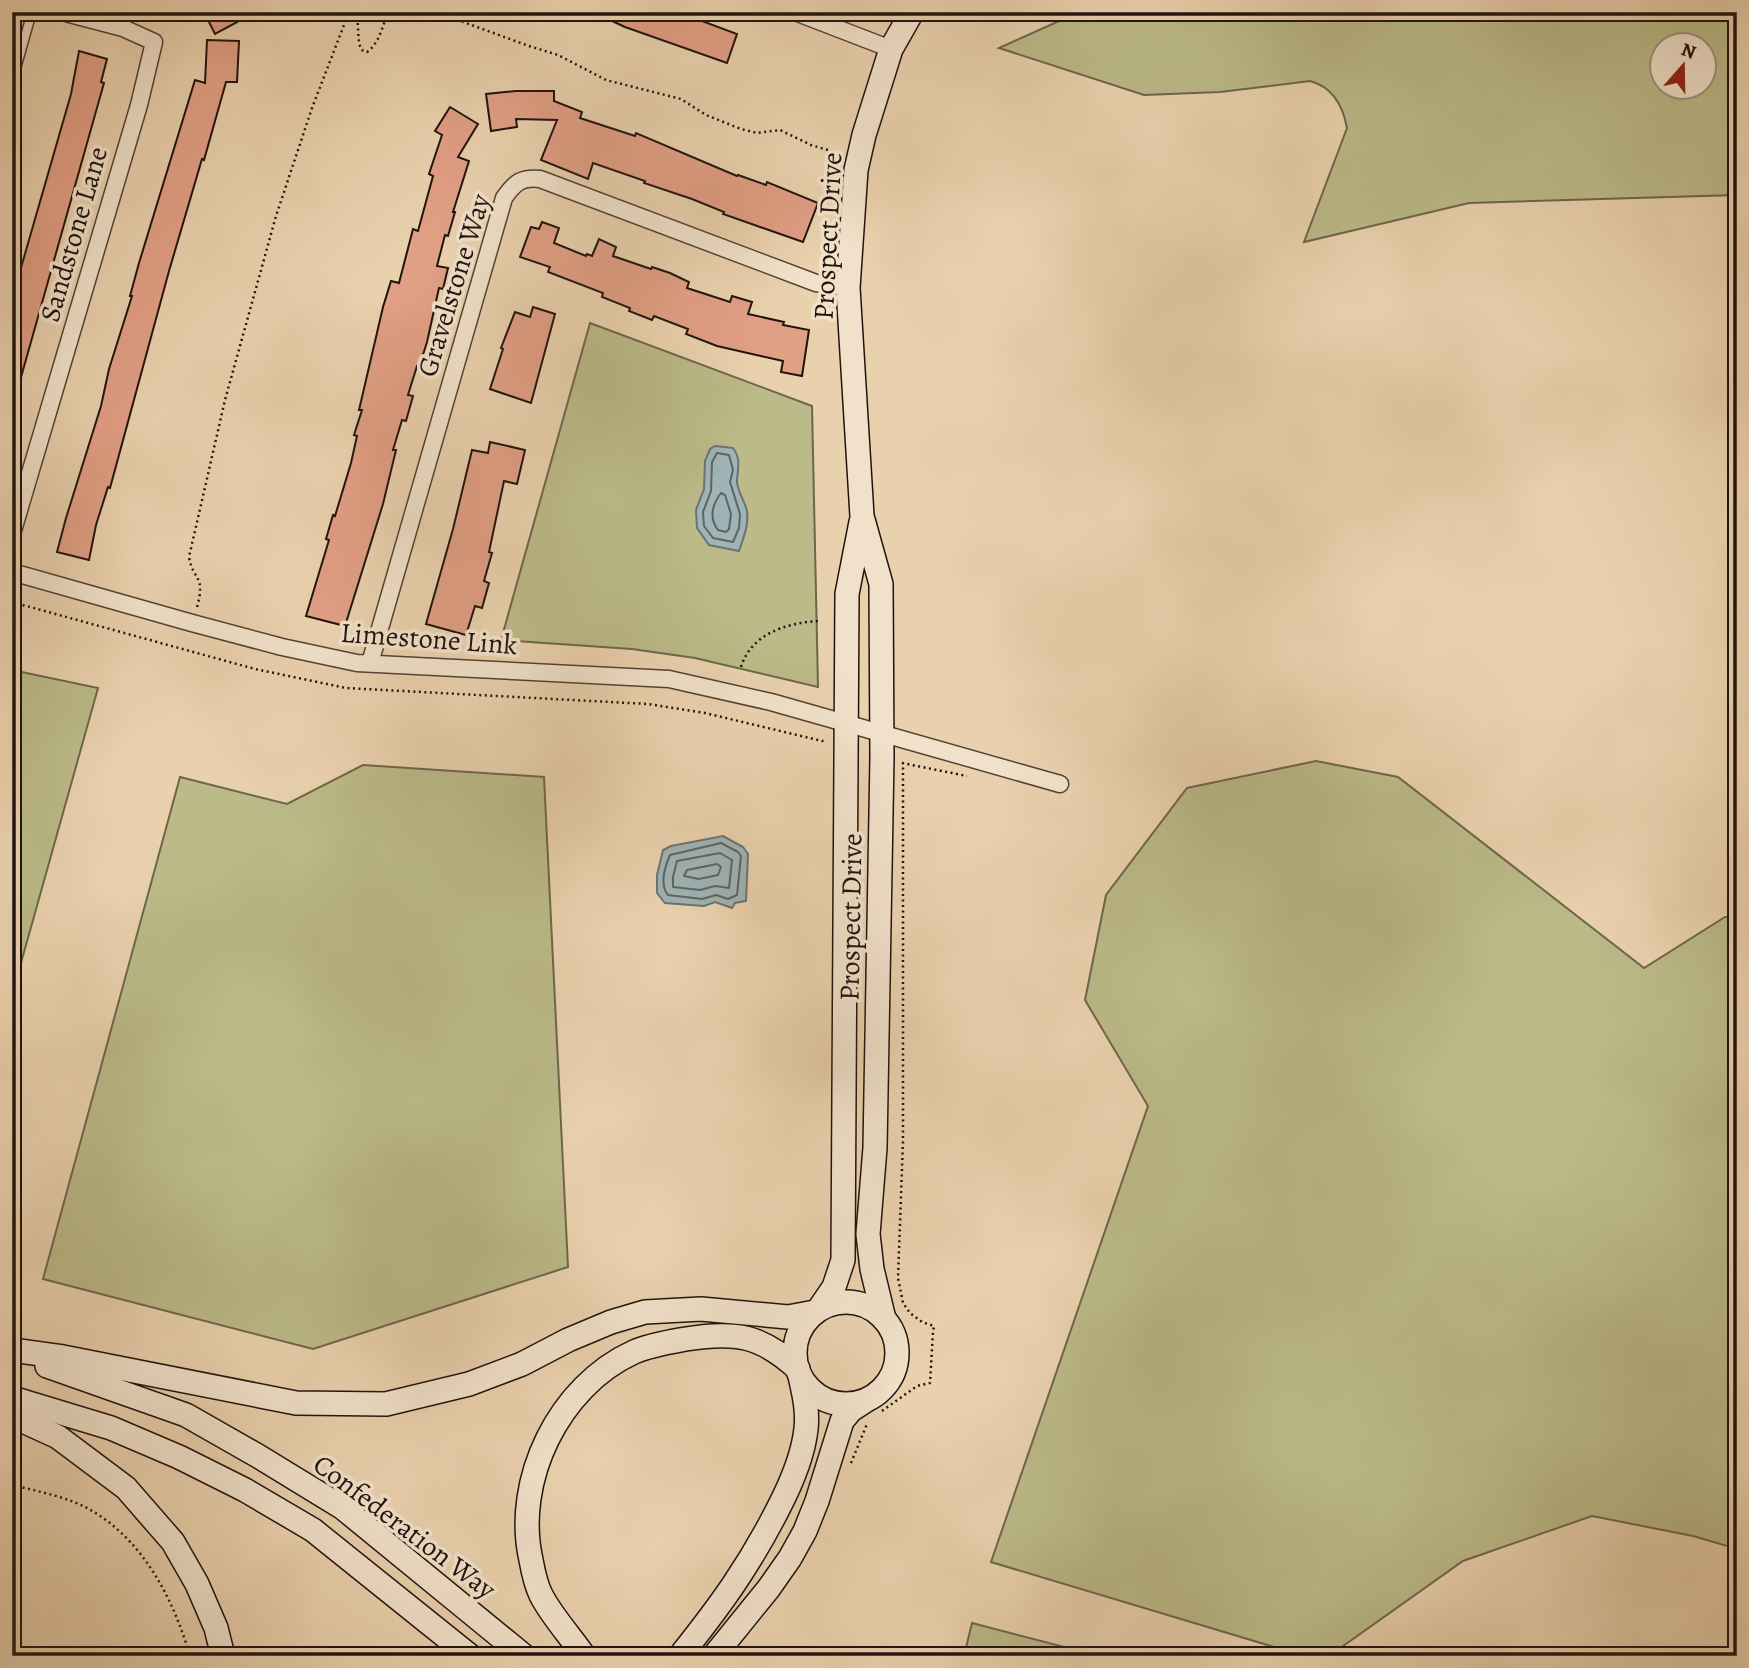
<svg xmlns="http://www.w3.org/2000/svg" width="1749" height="1668" font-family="Alegreya,serif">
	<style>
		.green { fill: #bbba88; stroke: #6e664b; stroke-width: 2; fill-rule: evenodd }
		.water { fill: #9eb4b6; stroke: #6c7473; stroke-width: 2 }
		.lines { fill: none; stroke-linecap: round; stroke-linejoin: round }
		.shore { stroke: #5f6462; stroke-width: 2 }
		.building { fill: #e19f85; stroke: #20130e; stroke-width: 2 }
		.lane-casing { stroke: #524236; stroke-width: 11 }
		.street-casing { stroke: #524236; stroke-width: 19 }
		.secondary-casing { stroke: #20130e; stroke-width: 26 }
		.path { stroke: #20130e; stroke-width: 2.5; stroke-dasharray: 2 3.5; stroke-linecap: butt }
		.lane { stroke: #f1e1ca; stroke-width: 8 }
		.street { stroke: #f1e1ca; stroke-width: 16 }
		.secondary { stroke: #f1e1ca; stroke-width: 23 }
		.labels { text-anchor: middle; stroke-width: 7; stroke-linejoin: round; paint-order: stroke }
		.street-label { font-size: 28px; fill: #20130e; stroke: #f1e1ca }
	</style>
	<rect width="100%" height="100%" fill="#ead1ae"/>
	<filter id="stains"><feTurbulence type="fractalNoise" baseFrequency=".00286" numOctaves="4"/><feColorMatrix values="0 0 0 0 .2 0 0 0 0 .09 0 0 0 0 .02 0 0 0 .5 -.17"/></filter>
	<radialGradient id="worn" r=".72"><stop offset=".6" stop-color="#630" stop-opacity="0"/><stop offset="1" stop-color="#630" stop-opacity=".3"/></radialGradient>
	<!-- green -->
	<g class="green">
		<path d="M1079 12H1737V195L1469 203 1304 242 1347 128C1343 106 1333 87 1310 81L1220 92 1144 95 999 48ZM1662 46H1704V88H1662Z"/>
		<path d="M590 323 812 406 818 687 695 658 632 649 501 640Z"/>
		<path d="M12 670 98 688 12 995Z"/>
		<path d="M1316 761 1398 777 1644 968 1725 917H1737V1549L1693 1536 1592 1516 1463 1561 1329 1656H1304L991 1562 1148 1106 1085 1000 1106 895 1187 788Z"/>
		<path d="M363 765 544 777 568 1267 313 1349 43 1279 180 777 287 804Z"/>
		<path d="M972 1623 1099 1656H964Z"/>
	</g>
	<!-- water -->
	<g class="water">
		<path d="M715 446 733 448C741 458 738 468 737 480 736 490 746 502 747 512 749 525 743 539 739 551L709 545 697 528 696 510 704 489 705 461 710 449Z"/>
		<path d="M723 836 743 847 748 854 746 901 735 903 732 908 715 902 704 906 665 903 657 893V875L663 850 671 846Z"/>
	</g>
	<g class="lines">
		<!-- shore -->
		<g class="shore">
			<path d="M717 453 729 455 733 470 730 482 740 514 739 528 733 542 713 538 704 526 703 512 711 491 712 462Z"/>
			<path d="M721 493 725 495 731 514 729 529 726 532 718 530C709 518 712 505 721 493Z"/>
			<path d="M721 843 738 852 741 856 737 895 728 899 716 895 702 899 668 895C659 884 665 867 670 855Z"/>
			<path d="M720 853 732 860 729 888 715 886 700 890 673 887V877L677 861Z"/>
			<path d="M717 864 721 867 718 875 699 879 684 876 687 870Z"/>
		</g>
	</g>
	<!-- building -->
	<g class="building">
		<path d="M204 12H256L215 34Z"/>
		<path d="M593 12H678L737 34 727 63 625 27Z"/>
		<path d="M207 40 239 41 237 82H226L204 160 202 159 169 271 110 488 108 487 96 525 89 560 57 552 66 518 101 406 109 369 132 296H130L139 263 195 80 205 83Z"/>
		<path d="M79 51 107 59 101 82 104 83 16 395H12V299L71 94Z"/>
		<path d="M516 91H554V101L582 112 580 118 635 136 636 133 737 176 738 175 766 185 767 182 818 203 803 242 723 214 724 212 692 199 644 183 645 181 593 163 588 179 541 160 557 120 516 119 517 127 491 131 486 94Z"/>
		<path d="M450 107 478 124 458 157 469 161 453 212H455L448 236 445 235 437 266 448 268 443 289 439 288 427 342 419 367 417 366 408 395 413 396 406 421 402 420 393 450H396L383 504 345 626 306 616 329 540 326 539 333 515 335 516 351 463 357 436 354 435 362 410H359L383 307 391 281 399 283 413 229 418 231 433 176 429 174 442 135 435 131Z"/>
		<path d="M542 222 559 228 554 243 586 256 587 254 592 256 599 239 616 247 613 256 651 269 652 267 670 273 689 282 687 288 730 302 732 296 752 302 748 314 784 322 783 325 809 330 802 376 781 372 783 361 717 346 686 334 688 329 654 316 652 320 629 311 630 308 602 297 603 293 548 272 550 267 520 257 531 227 539 229Z"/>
		<path d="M533 307 555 314 531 403 490 389 503 349 501 348 515 312 530 317Z"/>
		<path d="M490 442 525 450 517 484 504 481 489 552 492 553 484 581 489 583 482 608 475 606 466 635 426 624 453 529 472 450 488 453Z"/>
	</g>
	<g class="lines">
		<!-- lane casing -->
		<g class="lane-casing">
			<g id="lane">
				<path d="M123 28 126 12"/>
				<path d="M12 83 32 12"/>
			</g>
		</g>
		<!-- street casing -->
		<g class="street-casing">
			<g id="street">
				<path d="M795 12 891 49"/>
				<path d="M12 534 139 105 154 42 123 28 62 12"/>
				<path d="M12 572 192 623 282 647 357 663 669 679 771 702 1060 784"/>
				<path d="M370 663 504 198C515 182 522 177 540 179L816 283 848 288"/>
			</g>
		</g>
		<!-- secondary casing -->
		<g class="secondary-casing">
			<g id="secondary">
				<circle cx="846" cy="1353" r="51"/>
				<path d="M819 1309 834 1287 843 1260 847 594 861 522"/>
				<path d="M884 1319 872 1269 868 1234 875 1148 882 757 881 584 862 516 848 288 856 170 864 135 891 49 912 12"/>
				<path d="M12 1350 63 1357 296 1403 386 1404 469 1384 522 1364 568 1340 611 1322 645 1312 701 1309 788 1317 815 1312"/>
				<path d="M47 1366 186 1415 258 1456 343 1508 524 1656"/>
				<path d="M12 1398 111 1428 179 1457 245 1490 313 1530 470 1656"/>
				<path d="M12 1416 58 1437 126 1488 173 1542 197 1584 216 1628 223 1656"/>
				<path d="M584 1656C571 1637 551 1615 541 1595 536 1585 533 1571 531 1560 513 1480 559 1386 634 1352 650 1345 669 1342 686 1339 735 1331 761 1335 798 1369"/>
				<path d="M680 1656C720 1606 749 1566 778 1509 791 1484 803 1457 806 1429 808 1410 804 1394 800 1376"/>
				<path d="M714 1656 769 1588 790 1558 805 1531 817 1501 842 1421 851 1410 865 1401"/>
			</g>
		</g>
		<!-- path -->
		<g class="path">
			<path d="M357 12 359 44 362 50 367 52C379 44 383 25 388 12"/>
			<path d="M436 12 529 46 558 55 606 80 681 99 706 115 741 129 757 133 780 130 811 145 831 151"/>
			<path d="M12 602 255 669 346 688 648 704 705 713 822 741 826 740"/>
			<path d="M197 607C206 575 193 581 189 557L225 400 276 216 312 108 349 12"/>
			<path d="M741 667C751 634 786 623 818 621"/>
			<path d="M902 763 967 776"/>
			<path d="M882 1411 917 1386 930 1383 933 1332 934 1326 922 1322 910 1313 903 1303 898 1278 903 1141V763"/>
			<path d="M851 1463 867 1424"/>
			<path d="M12 1485C40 1492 70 1497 94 1512 145 1543 174 1601 190 1656"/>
		</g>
		<!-- lane -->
		<use href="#lane" class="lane"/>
		<!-- street -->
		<use href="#street" class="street"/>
		<!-- secondary -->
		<use href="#secondary" class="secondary"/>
	</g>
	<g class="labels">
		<!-- street labels -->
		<g class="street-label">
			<text transform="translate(73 234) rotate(-74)" y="10">Sandstone Lane</text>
			<text transform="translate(827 236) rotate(-87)" y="10">Prospect Drive</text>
			<text transform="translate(453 285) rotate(-73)" y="10">Gravelstone Way</text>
			<text transform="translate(429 638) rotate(4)" y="10">Limestone Link</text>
			<text transform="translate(850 917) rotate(-89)" y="10">Prospect Drive</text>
			<text transform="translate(405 1526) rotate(37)" y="10">Confederation Way</text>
		</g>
	</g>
	<!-- margin -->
	<rect width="1749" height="1668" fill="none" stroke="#ead1ae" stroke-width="42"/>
	<rect x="14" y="14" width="1721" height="1640" fill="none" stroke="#20130e" stroke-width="3.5"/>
	<rect x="21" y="21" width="1707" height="1626" fill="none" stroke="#20130e" stroke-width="2"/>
	<!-- north arrow -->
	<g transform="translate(1683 66) rotate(20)"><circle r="33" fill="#f1e1ca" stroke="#9d8f7f" stroke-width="2"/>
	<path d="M0-5L12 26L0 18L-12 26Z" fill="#8f2418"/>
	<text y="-10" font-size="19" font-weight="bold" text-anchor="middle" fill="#20130e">N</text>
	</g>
	<rect width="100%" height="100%" filter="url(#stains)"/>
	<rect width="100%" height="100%" fill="url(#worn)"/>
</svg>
